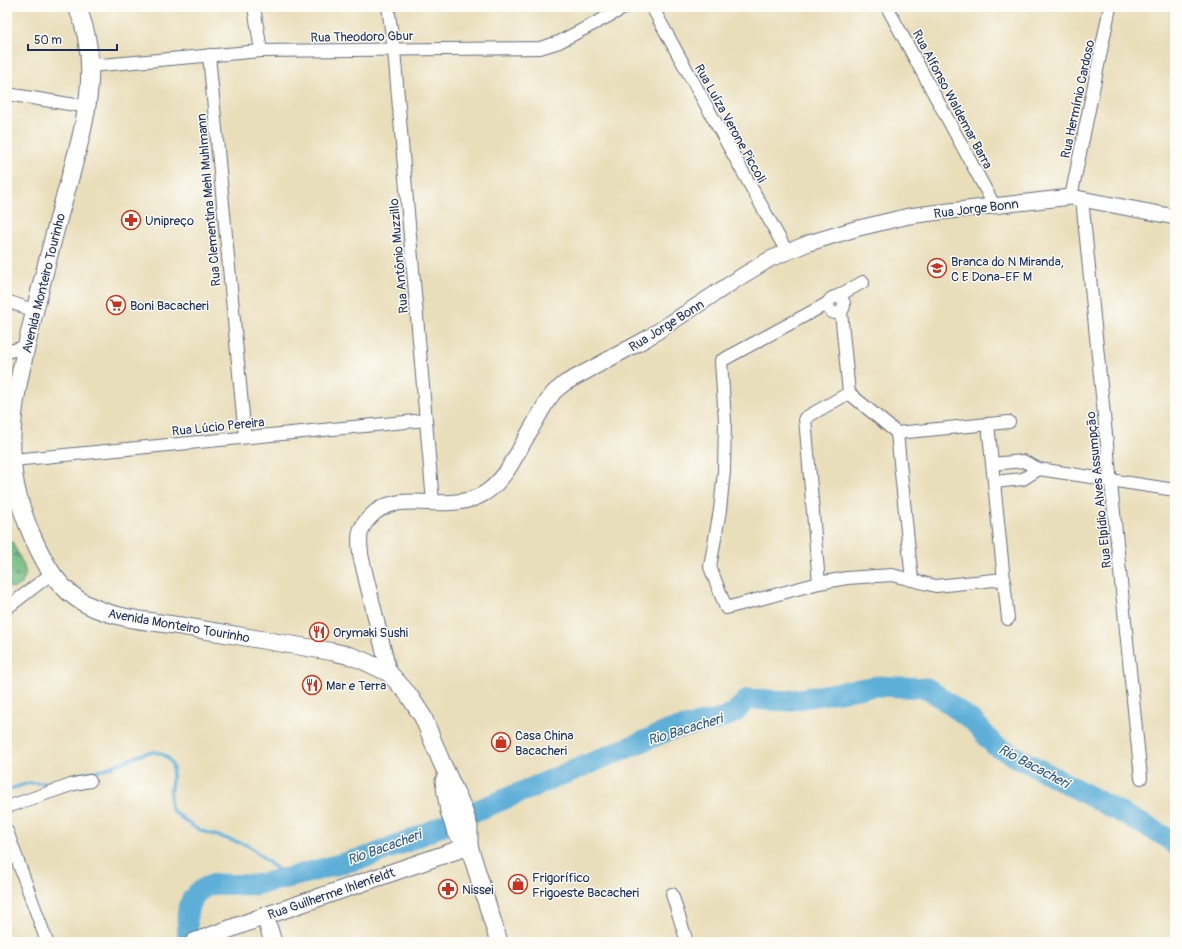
<svg xmlns="http://www.w3.org/2000/svg" width="1182" height="949" font-family="Pangolin,sans-serif">
	<style>
		.forest { fill: url(#forest-firs); stroke: #477671 }
		.lines { fill: none; stroke-linecap: round; stroke-linejoin: round }
		.stream { stroke: #5dafd8; stroke-width: 3.5 }
		.river { stroke: #5dafd8; stroke-width: 21 }
		.minor-casing { stroke: #636c7e; stroke-width: 14 }
		.tertiary-casing { stroke: #636c7e; stroke-width: 17 }
		.secondary-casing { stroke: #636c7e; stroke-width: 19 }
		.minor { stroke: #fff; stroke-width: 12 }
		.tertiary { stroke: #fff; stroke-width: 15 }
		.secondary { stroke: #fff; stroke-width: 17 }
		.labels { text-anchor: middle; stroke-width: 3; stroke-linejoin: round; paint-order: stroke }
		.street-label { font-size: 13px; fill: #1b2f5e; stroke: #fdfcf7 }
		.poi-label { font-size: 13px; fill: #1b2f5e; stroke: #fdfcf7; text-anchor: start }
		.water-label { font-size: 14px; font-style: italic; fill: #325c89; stroke: #fdfcf7 }
	</style>
	<defs>
		<pattern id="forest-firs" width="22" height="20" patternUnits="userSpaceOnUse"><rect width="22" height="20" fill="#73bc84"/><path d="M5 1l3.5 6h-7zM16 11l3.5 6h-7z" fill="#5e996f"/></pattern>
	</defs>
	<rect width="100%" height="100%" fill="#fdfcf7"/>
	<filter id="ink" filterUnits="userSpaceOnUse"><feTurbulence type="fractalNoise" baseFrequency=".025" numOctaves="2"/><feDisplacementMap in="SourceGraphic" scale="8" xChannelSelector="R" yChannelSelector="G"/><feConvolveMatrix kernelMatrix="1 2 1 2 8 2 1 2 1" color-interpolation-filters="sRGB"/></filter>
	<filter id="wash" filterUnits="userSpaceOnUse"><feTurbulence type="fractalNoise" baseFrequency=".012" numOctaves="4" result="noise"/><feDisplacementMap in="SourceGraphic" scale="16" xChannelSelector="R" yChannelSelector="G"/><feGaussianBlur stdDeviation="0.9" result="paint"/><feColorMatrix in="noise" values="0 0 0 0 0 0 0 0 0 0 0 0 0 0 0 0 0 1.4 0 .05"/><feComposite in="paint" operator="in"/></filter>
	<g filter="url(#wash)">
		<rect width="100%" height="100%" fill="#e9deba"/>
		<!-- forest -->
		<path class="forest" d="M7 540 13 543 23 564 26 573 22 584 14 588 7 587Z"/>
		<g class="lines">
			<!-- stream -->
			<path class="stream" d="M10 789 29 783H54L64 781 76 775 102 770 146 753 154 752 160 753 167 757 171 762 173 769 170 799 171 808 174 812 194 827 202 831 247 845C263 855 273 870 291 877"/>
			<!-- river -->
			<path class="river" d="M188 942 187 915 189 905 193 898 199 891 206 887 214 884 254 885 291 877 370 856 411 840 459 818 670 730 717 720 734 713 748 699 787 701 876 686 927 688 973 721 994 745 1166 837 1175 845"/>
		</g>
	</g>
	<g filter="url(#ink)">
		<g class="lines">
			<!-- minor casing -->
			<g class="minor-casing">
				<g id="minor">
					<path d="M254 7 261 51"/>
					<path d="M388 7 394 50 433 502"/>
					<path d="M652 7 787 252"/>
					<path d="M887 7 994 205"/>
					<path d="M209 55 245 437"/>
					<path d="M90 66 261 51 540 48 559 42 626 7"/>
					<path d="M7 94 88 107"/>
					<path d="M1071 197 1110 7"/>
					<path d="M1082 199 1141 778"/>
					<circle cx="836" cy="305" r="8"/>
					<path d="M836 297 863 282"/>
					<path d="M7 301 35 311"/>
					<path d="M828 303 721 361 725 421 724 471 720 510 710 567 726 608 819 583 847 578 892 575 936 586 1004 579"/>
					<path d="M841 312 849 393 897 433 1009 422"/>
					<path d="M7 352 27 346"/>
					<path d="M988 424 1008 619"/>
					<path d="M897 433 912 580"/>
					<path d="M13 460 426 420"/>
					<path d="M992 464 1023 461 1039 469 1175 490"/>
					<path d="M994 482 1023 479 1039 469"/>
					<path d="M819 583 805 418 849 393"/>
					<path d="M7 608 51 574"/>
					<path d="M7 807 74 784 90 781"/>
					<path d="M7 831 47 942"/>
					<path d="M672 894 687 942"/>
				</g>
			</g>
			<!-- tertiary casing -->
			<g class="tertiary-casing">
				<path id="tertiary" d="M389 673 361 557C360 548 358 538 361 530 363 525 366 521 370 517 392 493 428 506 457 502 467 501 477 498 485 493 503 481 512 463 522 445 530 431 538 417 546 403L554 392 565 383 646 339 742 276 770 259 809 243 855 229 909 216 932 213 1062 198 1071 197 1175 217"/>
			</g>
			<!-- secondary casing -->
			<g class="secondary-casing">
				<g id="secondary">
					<path d="M77 7C103 66 84 127 68 185 55 229 44 274 33 318 21 369 6 424 14 476 17 498 25 520 34 540 46 566 59 590 86 604 115 619 149 621 181 626 232 635 283 643 334 652L351 656 364 661 389 673 408 694 423 717 441 761 462 806 469 827V846L499 942"/>
					<path d="M444 781 449 811 456 832 469 846"/>
					<path d="M265 916 273 942"/>
					<path d="M194 942 265 916 469 846"/>
				</g>
			</g>
			<!-- minor -->
			<use href="#minor" class="minor"/>
			<!-- tertiary -->
			<use href="#tertiary" class="tertiary"/>
			<!-- secondary -->
			<use href="#secondary" class="secondary"/>
		</g>
	</g>
	<!-- icons -->
	<defs>
		<g id="pharmacy-ring" transform="scale(1)"><circle r="9.5" fill="#fdfcf7" stroke="#c8321e" stroke-width="1.5"/><path d="M-2-6h4v4h4v4h-4v4h-4v-4h-4v-4h4Z" fill="#c8321e"/></g>
		<g id="school-ring" transform="scale(1)"><circle r="9.5" fill="#fdfcf7" stroke="#c8321e" stroke-width="1.5"/><path d="M0-5L7-2L0 1L-7-2ZM-4 1L0 2.5L4 1V4Q0 6-4 4Z" fill="#c8321e"/></g>
		<g id="supermarket-ring" transform="scale(1)"><circle r="9.5" fill="#fdfcf7" stroke="#c8321e" stroke-width="1.5"/><path d="M-6-5.5h2.5l.6 2H6L4.5 2H-2.5L-4.4-4H-6ZM-1.5 3.2a1.3 1.3 0 1 0 .1 0ZM3 3.2a1.3 1.3 0 1 0 .1 0Z" fill="#c8321e"/></g>
		<g id="restaurant-ring" transform="scale(1)"><circle r="9.5" fill="#fdfcf7" stroke="#c8321e" stroke-width="1.5"/><path d="M-5-6h1v4h1v-4h1v4h1v-4h1v5L-1.5 .5V6h-2V.5L-5-1ZM5-6V6H3V1.5H1.5Q1.5-4 5-6Z" fill="#c8321e"/></g>
		<g id="shop-ring" transform="scale(1)"><circle r="9.5" fill="#fdfcf7" stroke="#c8321e" stroke-width="1.5"/><path d="M-5-2.5h2.3a2.7 3.5 0 0 1 5.4 0H5L5.5 6h-11ZM-1.5-2.5h3a1.5 2.3 0 0 0-3 0Z" fill="#c8321e"/></g>
	</defs>
	<g fill-rule="evenodd">
		<use href="#pharmacy-ring" x="131" y="220"/>
		<use href="#school-ring" x="937" y="268"/>
		<use href="#supermarket-ring" x="116" y="305"/>
		<use href="#restaurant-ring" x="319" y="632"/>
		<use href="#restaurant-ring" x="312" y="685"/>
		<use href="#shop-ring" x="501" y="742"/>
		<use href="#shop-ring" x="518" y="884"/>
		<use href="#pharmacy-ring" x="448" y="889"/>
	</g>
	<g class="labels">
		<!-- street labels -->
		<g class="street-label">
			<text transform="translate(362 36) rotate(-1)" y="5">Rua Theodoro Gbur</text>
			<text transform="translate(953 99) rotate(62)" y="5">Rua Alfonso Waldemar Barra</text>
			<text transform="translate(1077 99) rotate(-78)" y="5">Rua Hermínio Cardoso</text>
			<text transform="translate(731 123) rotate(61)" y="5">Rua Luíza Verone Piccoli</text>
			<text transform="translate(208 200) rotate(-95)" y="5">Rua Clementina Mehl Muhlmann</text>
			<text transform="translate(976 208) rotate(-7)" y="5">Rua Jorge Bonn</text>
			<text transform="translate(398 256) rotate(-95)" y="5">Rua Antônio Muzzillo</text>
			<text transform="translate(43 283) rotate(-76)" y="5">Avenida Monteiro Tourinho</text>
			<text transform="translate(666 325) rotate(-32)" y="5">Rua Jorge Bonn</text>
			<text transform="translate(218 426) rotate(-6)" y="5">Rua Lúcio Pereira</text>
			<text transform="translate(1098 490) rotate(-96)" y="5">Rua Elpídio Alves Assumpção</text>
			<text transform="translate(179 625) rotate(10)" y="5">Avenida Monteiro Tourinho</text>
			<text transform="translate(331 893) rotate(-19)" y="5">Rua Guilherme Ihlenfeldt</text>
		</g>
		<!-- poi labels -->
		<g class="poi-label">
			<text x="145" y="225">Unipreço</text>
			<text x="951" y="266">Branca do N Miranda,<tspan x="951" dy="15">C E Dona-EF M</tspan></text>
			<text x="130" y="310">Boni Bacacheri</text>
			<text x="333" y="637">Orymaki Sushi</text>
			<text x="326" y="690">Mar e Terra</text>
			<text x="515" y="740">Casa China<tspan x="515" dy="15">Bacacheri</tspan></text>
			<text x="532" y="882">Frigorífico<tspan x="532" dy="15">Frigoeste Bacacheri</tspan></text>
			<text x="462" y="894">Nissei</text>
		</g>
		<!-- water labels -->
		<g class="water-label">
			<text transform="translate(685 729) rotate(-17)" y="5">Rio Bacacheri</text>
			<text transform="translate(1034 766) rotate(28)" y="5">Rio Bacacheri</text>
			<text transform="translate(384 847) rotate(-20)" y="5">Rio Bacacheri</text>
		</g>
	</g>
	<!-- margin -->
	<rect width="1182" height="949" fill="none" stroke="#fdfcf7" stroke-width="24"/>
	<!-- scale -->
	<path d="M28 44v6h89v-6" fill="none" stroke="#1b2f5e" stroke-width="2"/>
	<text x="34" y="44" font-size="12" fill="#1b2f5e" stroke="#fdfcf7" stroke-width="3" paint-order="stroke">50 m</text>
</svg>
